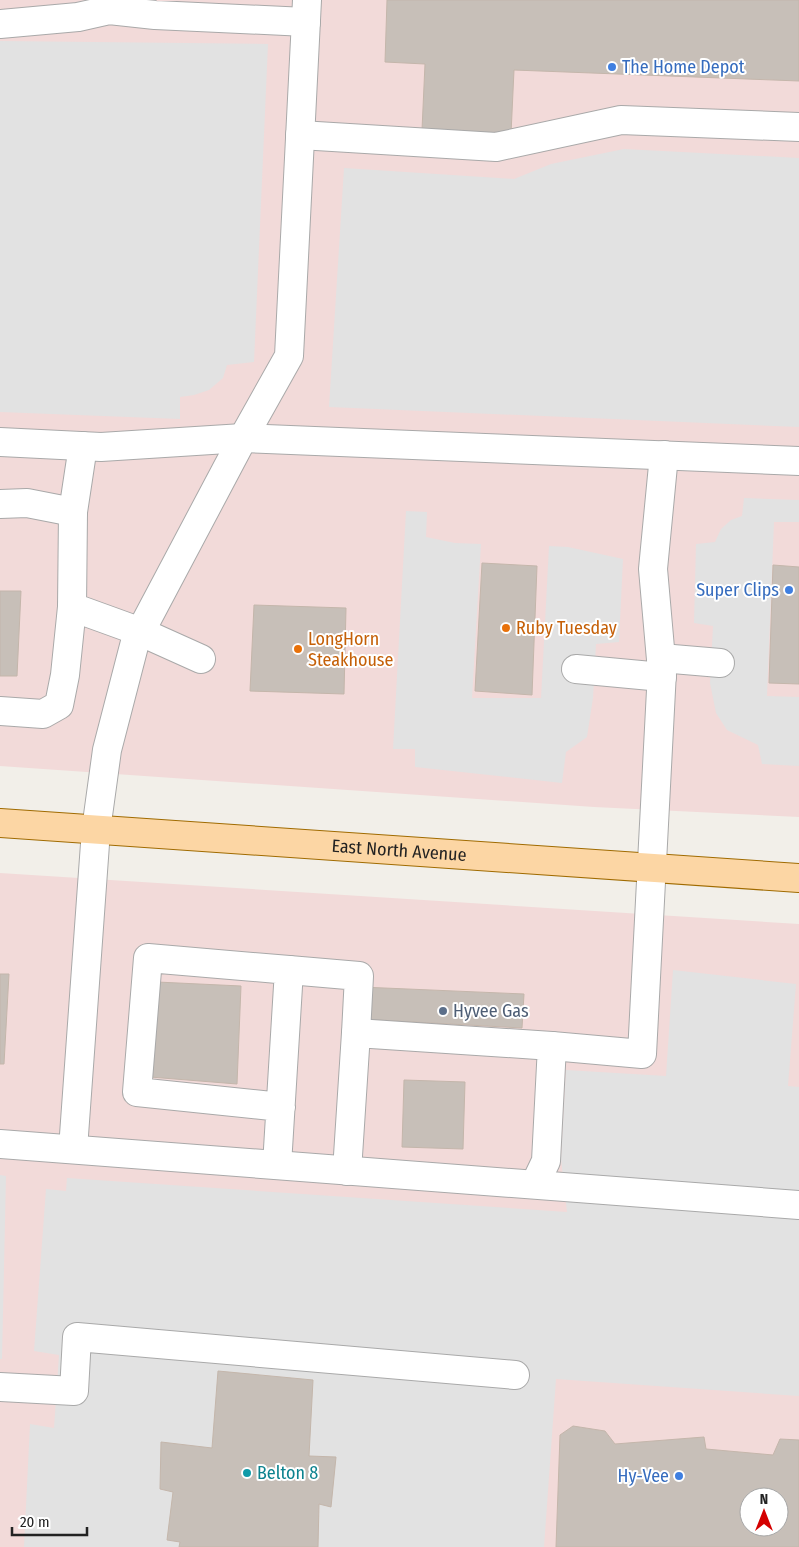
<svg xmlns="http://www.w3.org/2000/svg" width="799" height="1547" font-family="'Fira Sans Condensed',sans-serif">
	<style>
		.commercial { fill: #f2dad9; fill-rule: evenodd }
		.parking { fill: #e2e2e2 }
		.building { fill: #c7bfb8; stroke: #c4b6ab; fill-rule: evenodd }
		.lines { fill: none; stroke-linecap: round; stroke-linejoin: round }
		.minor-casing { stroke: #a9a9a9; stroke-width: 30 }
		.major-casing { stroke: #a06b00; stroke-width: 30 }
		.minor { stroke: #fff; stroke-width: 28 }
		.major { stroke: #fcd6a4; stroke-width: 28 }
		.shop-dot { fill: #3f7fe0; stroke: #fff; stroke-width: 2 }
		.food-dot { fill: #e8710a; stroke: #fff; stroke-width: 2 }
		.service-dot { fill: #5c6f8a; stroke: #fff; stroke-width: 2 }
		.culture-dot { fill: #0f9aa8; stroke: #fff; stroke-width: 2 }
		.labels { text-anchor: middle; stroke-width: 4; stroke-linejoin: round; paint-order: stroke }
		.shop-label { font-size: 18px; fill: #366cbe; stroke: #fff; text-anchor: end }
		.food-label { font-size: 18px; fill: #c56008; stroke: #fff; text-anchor: start }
		.street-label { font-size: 18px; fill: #222; stroke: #fff }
		.service-label { font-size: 18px; fill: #4e5e75; stroke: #fff; text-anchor: start }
		.culture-label { font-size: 18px; fill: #0d838f; stroke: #fff; text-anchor: start }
	</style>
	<rect width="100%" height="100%" fill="#f2efe9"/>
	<!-- commercial -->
	<g class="commercial">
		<path d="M0 0H799V817L594 807 0 766Z"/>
		<path d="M0 873 799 924V1547H0ZM749 1497H779V1527H749Z"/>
	</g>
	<!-- parking -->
	<g class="parking">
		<path d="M0 41 268 44 254 362 227 365 223 378 209 390 194 395 180 397V419L0 412Z"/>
		<path d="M624 149 799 158V427L329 407 344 168 514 179 551 164Z"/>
		<path d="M744 498 799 500V522H774L767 696 799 697V766L762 764 758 745 727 730 716 713 710 683 713 626 694 623 696 544 715 542 721 529 731 520 742 516Z"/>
		<path d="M406 511 427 512 426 537 455 543 481 544 472 698H541L549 546 568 547 623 559 619 642 596 644 593 698 587 737 566 752 562 783 415 767V749H393Z"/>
		<path d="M673 970 796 984 788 1086 799 1087V1396L556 1379 544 1547H24L30 1424 54 1428 59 1355 34 1351 46 1189 66 1191 67 1178 567 1212 561 1159 566 1070 666 1076Z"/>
		<path d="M0 1175 6 1176 2 1359H0Z"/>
	</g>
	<!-- building -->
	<g class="building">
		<path d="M387 0H799V81L514 70 511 134 422 130 425 64 385 62Z"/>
		<path d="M482 563 537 566 532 695 475 691Z"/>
		<path d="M773 565 799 567V684L769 683Z"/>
		<path d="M0 591H21L17 676H0Z"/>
		<path d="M254 605 346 608 344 694 250 691Z"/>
		<path d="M0 974H9L4 1064H0Z"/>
		<path d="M157 982 241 986 237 1084 150 1077Z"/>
		<path d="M361 987 524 994 522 1028 360 1019Z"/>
		<path d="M404 1080 465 1082 463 1149 402 1147Z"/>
		<path d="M218 1371 313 1380 309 1456 336 1457 331 1507 319 1504 318 1547H179L180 1542 167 1540 173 1492 160 1489 161 1442 212 1448Z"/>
		<path d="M573 1426 605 1431 615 1444 704 1437 706 1449 773 1455 780 1439 799 1440V1547H556L560 1435ZM749 1497H779V1527H749Z"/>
	</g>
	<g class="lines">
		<!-- minor casing -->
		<g class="minor-casing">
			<g id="minor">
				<path d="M0 24 78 17 109 10 155 15 306 22"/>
				<path d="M300 135 496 147 621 120 799 127"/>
				<path d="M0 442 101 447 243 438 799 461"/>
				<path d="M83 446 73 512 72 607 141 632 201 659"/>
				<path d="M0 504 27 503 73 512"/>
				<path d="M661 658 720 663"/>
				<path d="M576 669 662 677"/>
				<path d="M0 711 43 714 59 705 65 675 72 607"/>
				<path d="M289 970 359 976 356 1033"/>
				<path d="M552 1046 642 1054 662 671 653 569 664 455"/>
				<path d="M0 1144 799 1205"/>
				<path d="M73 1149 96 830 107 750 135 642 243 438 289 356 307 0"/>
				<path d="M277 1165 289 970 148 958 137 1092 281 1107"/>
				<path d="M347 1171 356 1033 552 1046 546 1161 535 1184"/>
				<path d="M0 1387 74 1391 77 1337 515 1375"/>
			</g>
		</g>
		<!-- major casing -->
		<g class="major-casing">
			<g id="major">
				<path id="s1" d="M0 823 799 878"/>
			</g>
		</g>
		<!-- minor -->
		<use href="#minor" class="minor"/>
		<!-- major -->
		<use href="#major" class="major"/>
	</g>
	<!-- markers -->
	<g class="shop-dot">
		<circle cx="612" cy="67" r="5"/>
		<circle cx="789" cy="590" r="5"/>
		<circle cx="679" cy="1476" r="5"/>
	</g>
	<g class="food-dot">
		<circle cx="506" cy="628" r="5"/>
		<circle cx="298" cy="649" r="5"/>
	</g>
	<circle class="service-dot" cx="443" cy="1011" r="5"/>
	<circle class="culture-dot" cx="247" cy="1473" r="5"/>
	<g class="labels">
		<!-- shop labels -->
		<g class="shop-label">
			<text x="622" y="73" text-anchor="start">The Home Depot</text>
			<text x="779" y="596">Super Clips</text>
			<text x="669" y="1482">Hy-Vee</text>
		</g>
		<!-- food labels -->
		<g class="food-label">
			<text x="516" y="634">Ruby Tuesday</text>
			<text x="308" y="645">LongHorn<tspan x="308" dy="21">Steakhouse</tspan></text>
		</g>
		<!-- street labels -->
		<g class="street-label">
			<text dy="6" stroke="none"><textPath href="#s1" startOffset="400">East North Avenue</textPath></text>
		</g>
		<!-- service labels -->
		<g class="service-label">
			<text x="453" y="1017">Hyvee Gas</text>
		</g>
		<!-- culture labels -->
		<g class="culture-label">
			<text x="257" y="1479">Belton 8</text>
		</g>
	</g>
	<!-- north arrow -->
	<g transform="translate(764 1512)"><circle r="24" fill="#ffffff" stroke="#a7a7a7"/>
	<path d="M0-4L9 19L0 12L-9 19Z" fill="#d40000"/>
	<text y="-8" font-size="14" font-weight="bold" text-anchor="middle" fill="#222222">N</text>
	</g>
	<!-- scale -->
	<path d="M12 1527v8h75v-8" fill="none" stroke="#222222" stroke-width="2.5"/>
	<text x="20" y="1527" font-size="15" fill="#222222" stroke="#ffffff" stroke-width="4" paint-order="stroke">20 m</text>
</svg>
